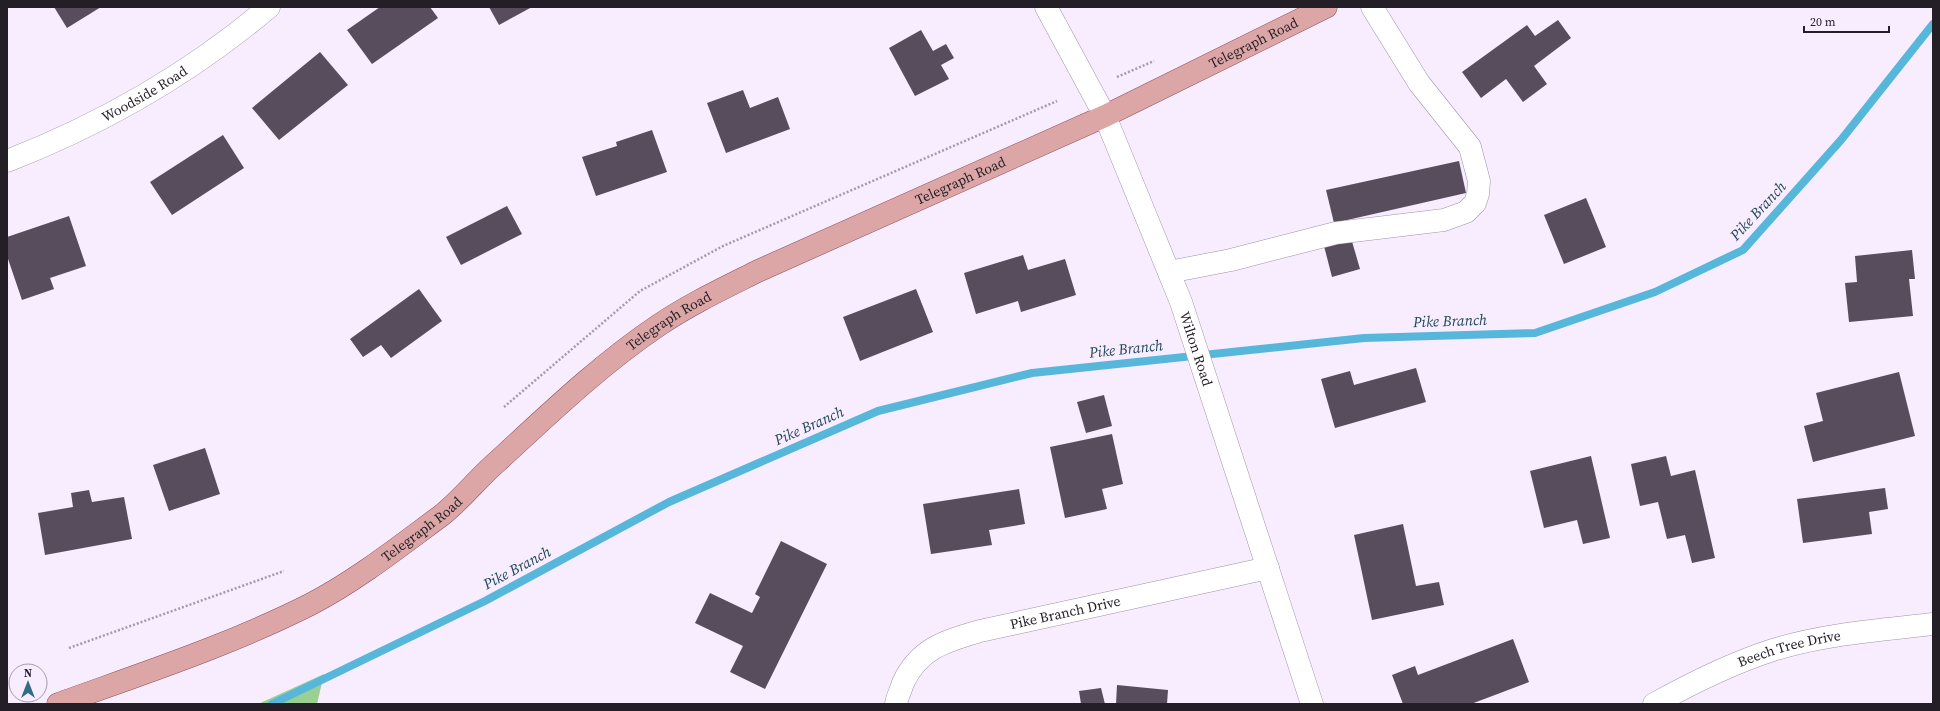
<svg xmlns="http://www.w3.org/2000/svg" width="1940" height="711" font-family="'Source Serif 4',serif">
	<style>
		.green { fill: #9ad193 }
		.lines { fill: none; stroke-linecap: round; stroke-linejoin: round }
		.stream { stroke: #57b7db; stroke-width: 8 }
		.building { fill: #574d5c }
		.minor-casing { stroke: #9f94a6; stroke-width: 23 }
		.major-casing { stroke: #8d5054; stroke-width: 23 }
		.path { stroke: #a49ba9; stroke-width: 2.5; stroke-dasharray: 2 2; stroke-linecap: butt }
		.minor { stroke: #fff; stroke-width: 22 }
		.major { stroke: #dca6a7; stroke-width: 22 }
		.labels { text-anchor: middle; stroke-width: 4; stroke-linejoin: round; paint-order: stroke }
		.street-label { font-size: 14px; fill: #241f26; stroke: #f8ecff }
		.water-label { font-size: 15px; font-style: italic; fill: #1f4858; stroke: #f8ecff }
	</style>
	<rect width="100%" height="100%" fill="#f8ecff"/>
	<!-- green -->
	<path class="green" d="M324 674 317 704H258Z"/>
	<g class="lines">
		<!-- stream -->
		<path class="stream" d="M272 704 485 601 669 502 878 411 1032 373 1364 338 1535 333 1655 292 1743 250 1841 140 1933 24"/>
	</g>
	<!-- building -->
	<g class="building">
		<path d="M54 7H101L67 28Z"/>
		<path d="M380 7H430L438 18 372 64 347 30Z"/>
		<path d="M489 7H532L499 25Z"/>
		<path d="M1558 20 1571 38 1534 66 1547 84 1523 102 1506 79 1481 98 1462 72 1527 25 1535 36Z"/>
		<path d="M921 30 933 51 946 44 954 58 941 65 949 79 915 96 889 48Z"/>
		<path d="M320 52 348 85 279 140 252 108Z"/>
		<path d="M743 90 750 108 778 97 790 129 726 153 707 103Z"/>
		<path d="M652 130 667 172 596 196 582 157 617 146 616 142Z"/>
		<path d="M223 135 244 168 172 215 150 182Z"/>
		<path d="M1459 161 1466 193 1334 223 1326 190Z"/>
		<path d="M1586 198 1606 247 1564 264 1544 215Z"/>
		<path d="M507 206 522 234 461 265 446 237Z"/>
		<path d="M69 216 86 266 50 278 54 289 22 300 7 256V237Z"/>
		<path d="M1351 238 1360 269 1332 277 1324 246Z"/>
		<path d="M1912 250 1915 279H1909L1913 316 1849 322 1845 283 1857 282 1855 256Z"/>
		<path d="M1023 255 1028 270 1065 259 1076 295 1021 312 1018 301 976 314 964 273Z"/>
		<path d="M419 289 442 321 391 358 381 345 363 357 350 339Z"/>
		<path d="M916 289 933 332 860 361 843 317Z"/>
		<path d="M1416 368 1426 402 1335 428 1321 379 1350 371 1354 385Z"/>
		<path d="M1899 372 1915 436 1813 462 1804 426 1823 421 1816 393Z"/>
		<path d="M1104 395 1112 426 1086 433 1077 402Z"/>
		<path d="M1112 434 1123 484 1102 489 1107 509 1065 518 1050 447Z"/>
		<path d="M205 448 220 494 169 511 153 465Z"/>
		<path d="M1591 456 1610 538 1583 544 1577 520 1544 528 1530 471Z"/>
		<path d="M1666 456 1671 476 1695 470 1715 558 1692 563 1685 535 1667 539 1658 502 1640 506 1631 464Z"/>
		<path d="M1885 488 1888 509 1869 512 1872 534 1803 543 1797 499Z"/>
		<path d="M1019 489 1025 524 989 530 992 545 931 554 923 504Z"/>
		<path d="M89 490 92 502 124 497 132 539 45 555 38 513 73 507 71 493Z"/>
		<path d="M1403 524 1416 586 1439 582 1444 605 1372 620 1354 535Z"/>
		<path d="M781 541 827 564 765 689 730 672 743 646 695 623 710 593 752 613 760 597 755 594Z"/>
		<path d="M1513 639 1529 682 1471 704H1403L1392 675 1415 666 1418 675Z"/>
		<path d="M1117 685 1168 690 1167 704H1116Z"/>
		<path d="M1101 688 1105 704H1081L1079 691Z"/>
	</g>
	<g class="lines">
		<!-- minor casing -->
		<g class="minor-casing">
			<g id="minor">
				<path id="s1" d="M1046 7 1105 116 1181 302 1312 704"/>
				<path id="s2" d="M7 161C102 124 191 73 269 7"/>
				<path d="M1169 272 1231 260 1336 233 1444 220 1466 212 1475 203 1478 194 1479 181 1470 147 1419 83 1372 7"/>
				<path id="s3" d="M896 704C897 697 901 690 903 683 919 648 946 641 980 631L1268 568"/>
				<path id="s4" d="M1654 704C1692 683 1732 663 1773 650 1823 634 1881 630 1933 624"/>
			</g>
		</g>
		<!-- major casing -->
		<g class="major-casing">
			<g id="major">
				<path id="s5" d="M58 704C144 673 230 645 311 604 357 580 400 546 442 515 462 499 479 477 499 460 550 413 601 364 659 325 690 304 724 288 758 271L1105 116 1326 7"/>
			</g>
		</g>
		<!-- path -->
		<g class="path">
			<path d="M1117 77 1154 61"/>
			<path d="M504 407 640 291 723 246 1057 101"/>
			<path d="M69 648 284 571"/>
		</g>
		<!-- minor -->
		<use href="#minor" class="minor"/>
		<!-- major -->
		<use href="#major" class="major"/>
	</g>
	<g class="labels">
		<!-- street labels -->
		<g class="street-label">
			<text dy="5" stroke="none"><textPath href="#s5" startOffset="1378">Telegraph Road</textPath></text>
			<text dy="5" stroke="none"><textPath href="#s2" startOffset="153">Woodside Road</textPath></text>
			<text dy="5" stroke="none"><textPath href="#s5" startOffset="1054">Telegraph Road</textPath></text>
			<text dy="5" stroke="none"><textPath href="#s5" startOffset="730">Telegraph Road</textPath></text>
			<text dy="5" stroke="none"><textPath href="#s1" startOffset="374">Wilton Road</textPath></text>
			<text dy="5" stroke="none"><textPath href="#s5" startOffset="406">Telegraph Road</textPath></text>
			<text dy="5" stroke="none"><textPath href="#s3" startOffset="206">Pike Branch Drive</textPath></text>
			<text dy="5" stroke="none"><textPath href="#s4" startOffset="147">Beech Tree Drive</textPath></text>
		</g>
		<!-- water labels -->
		<g class="water-label">
			<text transform="translate(1758 211) rotate(-47)" y="5">Pike Branch</text>
			<text transform="translate(1450 321) rotate(-2)" y="5">Pike Branch</text>
			<text transform="translate(1126 349) rotate(-6)" y="5">Pike Branch</text>
			<text transform="translate(809 426) rotate(-24)" y="5">Pike Branch</text>
			<text transform="translate(517 568) rotate(-28)" y="5">Pike Branch</text>
		</g>
	</g>
	<!-- border -->
	<rect width="1940" height="711" fill="none" stroke="#241f26" stroke-width="16"/>
	<!-- north arrow -->
	<g transform="translate(28 683)"><circle r="19" fill="#f8ecff" stroke="#a39aa8"/>
	<path d="M0-3L7 15L0 10L-7 15Z" fill="#326c85"/>
	<text y="-6" font-size="11" font-weight="bold" text-anchor="middle" fill="#241f26">N</text>
	</g>
	<!-- scale -->
	<path d="M1804 26v6h85v-6" fill="none" stroke="#241f26" stroke-width="2"/>
	<text x="1810" y="26" font-size="12" fill="#241f26" stroke="#f8ecff" stroke-width="3" paint-order="stroke">20 m</text>
</svg>
